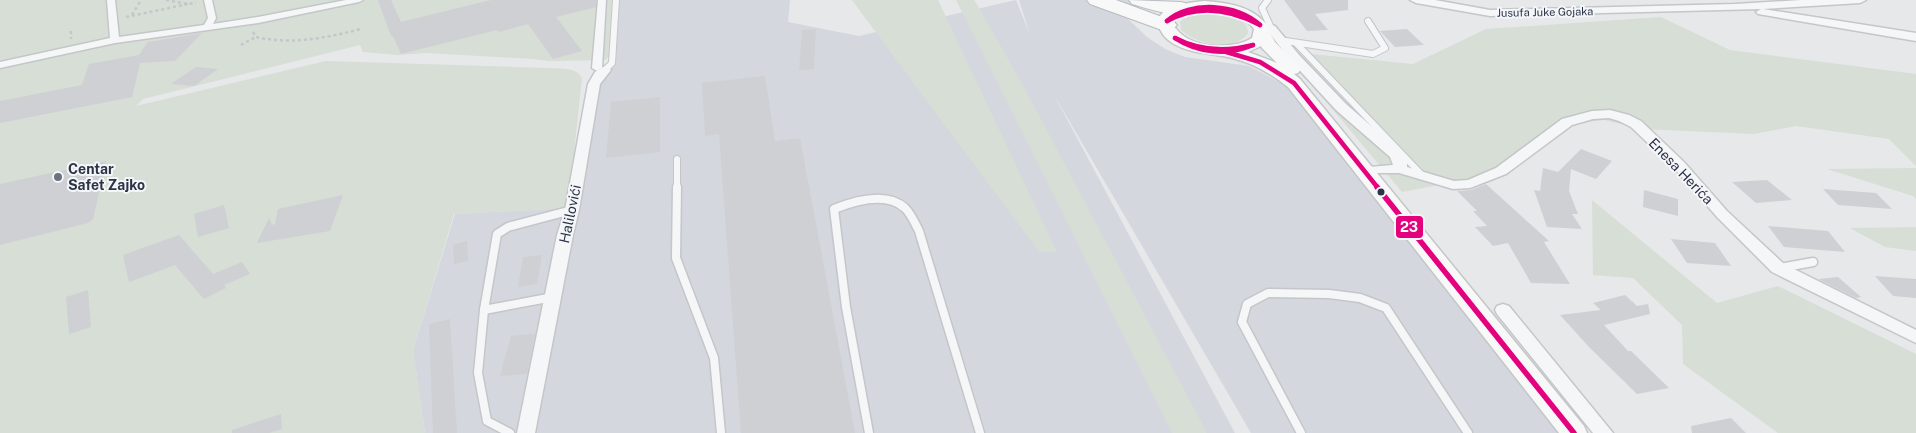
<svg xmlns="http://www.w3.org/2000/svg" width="1916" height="433" font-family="'Public Sans',sans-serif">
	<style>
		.built { fill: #d4d7dd }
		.green { fill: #d6ded6 }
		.building { fill: #ced0d3 }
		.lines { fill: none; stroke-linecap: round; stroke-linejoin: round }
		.service-far1-casing { stroke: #c4c6c8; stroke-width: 8 }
		.service-casing { stroke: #c4c6c8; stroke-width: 11 }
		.pedestrian-casing { stroke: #c4c6c8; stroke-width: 3 }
		.minor-casing { stroke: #c4c6c8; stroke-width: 3 }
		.secondary-casing { stroke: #c4c6c8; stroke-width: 3 }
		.motorway-casing { stroke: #b8bbbf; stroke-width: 2 }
		.path { stroke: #c5c6ca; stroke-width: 2.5; stroke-dasharray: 3 3; stroke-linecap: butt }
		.service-far1 { stroke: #f5f6f7; stroke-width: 6 }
		.service { stroke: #f5f6f7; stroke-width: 8 }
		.pedestrian { fill: #f5f6f7; fill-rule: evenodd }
		.minor { fill: #f5f6f7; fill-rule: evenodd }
		.secondary { fill: #f8f8f8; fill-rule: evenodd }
		.motorway { fill: #f8f8f8; fill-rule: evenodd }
		.bus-1-far1-casing { stroke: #f4f6f9; stroke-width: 8 }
		.bus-1-casing { stroke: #f4f6f9; stroke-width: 9 }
		.bus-1-far1 { stroke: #e5007d; stroke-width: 4.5 }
		.bus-1 { stroke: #e5007d; stroke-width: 5.5 }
		.poi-dot { fill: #6c737f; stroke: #f4f6f9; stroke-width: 2 }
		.bus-dot { fill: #2b3445; stroke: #f4f6f9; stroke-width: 2 }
		.labels { text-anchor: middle; stroke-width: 4; stroke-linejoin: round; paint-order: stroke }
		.far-street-label { font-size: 11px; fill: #2b3445; stroke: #f4f6f9 }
		.poi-label { font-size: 14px; font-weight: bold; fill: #2b3445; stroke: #f4f6f9; text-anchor: start }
		.street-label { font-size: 14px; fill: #2b3445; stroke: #f4f6f9 }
		.line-badge { stroke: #f4f6f9; stroke-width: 2 }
		.badge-label { font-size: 14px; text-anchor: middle; font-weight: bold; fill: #fff }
	</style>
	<rect width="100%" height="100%" fill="#e6e8ea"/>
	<!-- built -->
	<path class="built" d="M616 0H790L788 22 859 36 1016 0 1030 35 1019 0H1145L1127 18 1147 37 1165 49 1185 57 1249 66 1292 89 1368 189 1545 405 1566 433H1251L1053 93 1235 433H425L413 350 455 214 568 208 599 75 610 66Z"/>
	<!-- green -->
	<g class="green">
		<path d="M0 0H612L609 57 605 60 549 61 533 59 426 53 398 55 363 52 360 45 143 99 136 106 326 61 550 68C562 69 576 67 582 78L568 208 454 214 413 350 425 433H0Z"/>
		<path d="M852 0H938L1057 252H1039Z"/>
		<path d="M956 0H974L976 3 1023 85 1207 433H1172Z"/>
		<path d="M1201 12C1216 11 1247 13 1248 33 1235 53 1196 44 1181 30L1180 22 1187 15Z"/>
		<path d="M1661 17 1730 50 1916 74V166L1889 139 1796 126 1754 134 1642 129 1604 120 1565 124 1502 173 1402 192 1329 105 1280 51 1413 64 1486 29Z"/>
		<path d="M1916 168V199L1913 196 1827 169Z"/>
		<path d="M1592 200 1717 303 1778 286 1916 354V433H1778L1683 364 1682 325 1633 278 1593 275Z"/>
		<path d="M1916 227V251L1885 247 1850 228Z"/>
	</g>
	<!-- building -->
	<g class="building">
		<path d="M378 0H391L401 22 491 0H596V7L556 17 582 51 553 59 528 24 499 32 497 30 401 54 393 36H391Z"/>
		<path d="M1284 0H1348V10L1315 14 1328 30 1307 31Z"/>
		<path d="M816 29 814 69 799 70 802 30Z"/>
		<path d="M1407 29 1424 45 1395 47 1380 31Z"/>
		<path d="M202 33 175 61 140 63 132 97 0 123V101L82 85 89 64 139 55 148 42Z"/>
		<path d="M196 67 218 69 194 86 171 84Z"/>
		<path d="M765 76 775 141 800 138 855 433H741L719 134 705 136 702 83Z"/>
		<path d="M660 97V152L606 158 611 102Z"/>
		<path d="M1581 149 1612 161 1596 179 1571 169 1569 191 1578 214H1572L1582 229 1547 227 1534 190 1540 191 1543 168 1558 172Z"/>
		<path d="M106 161 93 219 88 223 0 245V184Z"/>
		<path d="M1767 180 1792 200 1756 203 1732 182Z"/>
		<path d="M1486 184 1549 241 1544 242 1570 284 1531 283 1508 243 1493 246 1475 227 1487 226 1473 211H1477L1457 191 1471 190Z"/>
		<path d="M1823 189 1876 193 1892 209 1838 205Z"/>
		<path d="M1644 190 1678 199V216L1643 207Z"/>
		<path d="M343 195 330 231 257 243 269 218 272 225 275 224 278 209Z"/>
		<path d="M224 205 229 228 198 237 194 214Z"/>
		<path d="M1768 226 1828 231 1845 252 1784 247Z"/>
		<path d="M179 235 213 274 242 262 250 274 224 285 226 288 204 299 175 265 129 282 123 255Z"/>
		<path d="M1671 239 1715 243 1731 266 1687 263Z"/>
		<path d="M467 241 468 261 454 264 453 245Z"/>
		<path d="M542 255 537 284 518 287 523 257Z"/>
		<path d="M1875 276 1916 279V298L1893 296Z"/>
		<path d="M1838 277 1861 297 1856 298 1818 279Z"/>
		<path d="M88 290 91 327 69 334 66 297Z"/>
		<path d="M1625 295 1637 306 1648 304 1650 314 1604 325 1628 351H1631L1669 388 1637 394 1589 347 1560 315 1601 310 1593 303Z"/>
		<path d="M450 319 457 433H433L429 324Z"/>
		<path d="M535 334 527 374 500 376 511 336Z"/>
		<path d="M281 414 282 429 269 433H232V430Z"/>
		<path d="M1731 418 1746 433H1692L1691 426Z"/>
	</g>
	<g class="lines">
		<!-- service-far1 casing -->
		<g class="service-far1-casing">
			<g id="service-far1">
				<path d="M1268 0 1262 8 1271 28"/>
				<path d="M1279 40 1373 54 1385 48 1368 21"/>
				<path d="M1296 43 1422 175"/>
				<path d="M605 70 612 63 616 0"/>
				<path d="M677 188V159"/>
			</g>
		</g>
		<!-- service casing -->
		<g class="service-casing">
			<g id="service">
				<path d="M677 187 676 258 714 358 721 433"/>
				<path d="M1780 268 1813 262"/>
				<path d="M484 310 553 297"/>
				<path d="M510 433 487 421 478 373 484 310 497 234 508 227 572 210"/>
				<path d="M869 433 846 307 834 209C854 201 886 191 905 208 911 214 915 223 919 231L980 433"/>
				<path d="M1301 433 1242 322 1247 304 1268 293 1329 294 1360 298 1386 308 1468 433"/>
			</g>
		</g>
		<!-- pedestrian casing -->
		<g class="pedestrian-casing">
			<g id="pedestrian">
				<path d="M107 0H115L119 37 204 25 208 18 204 0H212L216 18 213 24 258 17 346 0H363L359 2 258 23 115 43 0 68V62L110 38Z"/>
				<path d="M598 0H606L602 68 597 71 592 68Z"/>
			</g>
		</g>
		<!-- minor casing -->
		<g class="minor-casing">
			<g id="minor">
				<path d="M1410 0H1435L1490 10 1735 4 1801 0H1866L1860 3 1763 9 1916 33V41L1758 14 1756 12 1761 9 1490 16 1416 3Z"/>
				<path d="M1260 22 1275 26 1300 56 1346 104 1401 152 1407 162V167L1454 181 1468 180 1496 168 1562 119 1592 111 1610 110 1629 115 1641 121 1684 162 1727 211 1784 264 1916 330V343L1772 272 1717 217 1674 168 1631 127 1619 121 1609 118 1593 119 1572 125 1506 174 1470 188 1453 189 1399 173H1369L1367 170 1369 167 1393 165 1390 157 1336 110 1292 62 1267 30 1256 27 1254 25Z"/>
				<path d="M605 66 611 70 600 84 579 210 573 235 535 433H517L557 235 565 210 588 84 595 72Z"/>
				<path d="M1503 304 1509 306 1613 433H1593L1497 314 1495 310 1497 306Z"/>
			</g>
		</g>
		<!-- secondary casing -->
		<g class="secondary-casing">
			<path id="secondary" d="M1205 1C1231 3 1255 7 1270 29V33L1275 42 1301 69 1298 73 1294 74 1300 79 1584 426 1587 433H1559L1288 87C1268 71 1247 60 1223 56 1206 53 1190 53 1174 44 1169 41 1164 37 1161 31 1146 8 1190 2 1205 1ZM1199 11C1218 10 1242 12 1254 29L1252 38C1231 51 1189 49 1174 26L1175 19 1187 13ZM1261 46 1262 48 1277 63 1248 52Z"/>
		</g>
		<!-- motorway casing -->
		<g class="motorway-casing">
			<g id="motorway">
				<path d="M1087 0H1116L1173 21 1177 25 1173 29 1166 31 1159 29 1090 4Z"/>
				<path d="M1129 0 1181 2 1188 4 1191 8 1188 12C1169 17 1150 9 1132 4Z"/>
			</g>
		</g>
		<!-- path -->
		<g class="path">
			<path d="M166 0 188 4 196 3"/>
			<path d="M132 15 141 0"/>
			<path d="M126 17 188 4"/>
			<path d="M71 31V39"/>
			<path d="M253 32 256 37C293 45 325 38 361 29"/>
			<path d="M241 45 256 37"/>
		</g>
		<!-- service-far1 -->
		<use href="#service-far1" class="service-far1"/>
		<!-- service -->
		<use href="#service" class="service"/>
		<!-- pedestrian -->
		<use href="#pedestrian" class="pedestrian"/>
		<!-- minor -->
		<use href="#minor" class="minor"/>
		<!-- secondary -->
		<use href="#secondary" class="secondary"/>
		<!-- motorway -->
		<use href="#motorway" class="motorway"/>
		<!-- bus-1-far1 casing -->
		<g class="bus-1-far1-casing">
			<g id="bus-1-far1">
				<path d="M1167 21C1190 0 1238 4 1260 25"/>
				<path d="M1167 21C1198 4 1230 9 1260 25"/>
				<path d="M1175 38C1200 51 1226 52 1253 45"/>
				<path d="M1175 38C1198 53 1228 56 1253 45"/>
				<path d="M1223 51 1260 62 1294 83 1378 188"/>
			</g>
		</g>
		<!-- bus-1 casing -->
		<g class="bus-1-casing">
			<path id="bus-1" d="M1377 187 1574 433"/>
		</g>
		<!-- bus-1-far1 -->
		<use href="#bus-1-far1" class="bus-1-far1"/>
		<!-- bus-1 -->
		<use href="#bus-1" class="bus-1"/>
	</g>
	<!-- markers -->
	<circle class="poi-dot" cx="58" cy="177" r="5"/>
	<circle class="bus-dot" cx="1381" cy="192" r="4.5"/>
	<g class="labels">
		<!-- far-street labels -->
		<g class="far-street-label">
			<text transform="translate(1545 12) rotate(-1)" y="4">Jusufa Juke Gojaka</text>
		</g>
		<!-- poi labels -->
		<g class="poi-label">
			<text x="68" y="174">Centar<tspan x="68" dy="16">Safet Zajko</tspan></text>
		</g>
		<!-- street labels -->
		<g class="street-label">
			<text transform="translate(1681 171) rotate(46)" y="5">Enesa Herića</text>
			<text transform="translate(570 214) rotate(-78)" y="5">Halilovići</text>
		</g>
	</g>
	<rect class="line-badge" x="1395" y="215" width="29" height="24" rx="5" fill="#e5007d"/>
	<g class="badge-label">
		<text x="1409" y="232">23</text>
	</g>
</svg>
